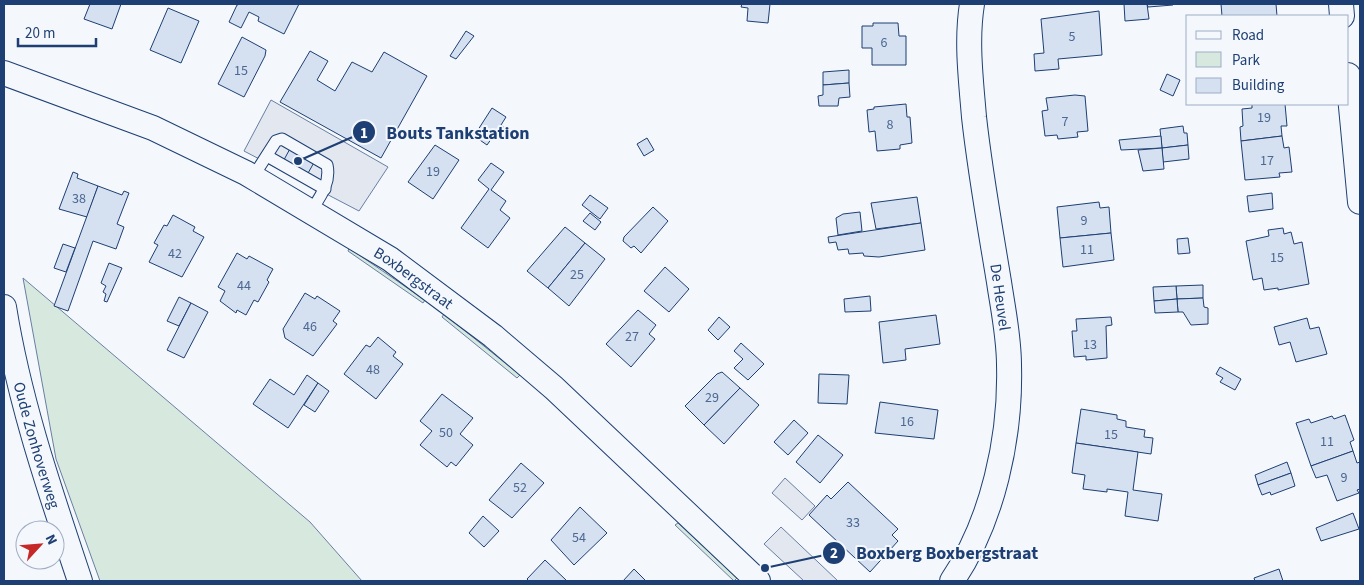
<svg xmlns="http://www.w3.org/2000/svg" width="1364" height="585" font-family="'Source Sans 3',sans-serif">
	<style>
		.green { fill: #d7e8df; stroke: #687fa3 }
		.parking { fill: #e3e8f0; stroke: #687fa3 }
		.building { fill: #d5e0f0; stroke: #1d3f73 }
		.lines { fill: none; stroke-linecap: round; stroke-linejoin: round }
		.service-casing { stroke: #1d3f73; stroke-width: 13 }
		.minor-casing { stroke: #1d3f73; stroke-width: 26 }
		.service { stroke: #f4f7fb; stroke-width: 11 }
		.minor { stroke: #f4f7fb; stroke-width: 24 }
		.labels { text-anchor: middle; stroke-width: 4; stroke-linejoin: round; paint-order: stroke }
		.number-label { font-size: 14px; fill: #4b6792 }
		.street-label { font-size: 16px; fill: #1d3f73; stroke: #f4f7fb }
		.leader { fill: none; stroke: #1d3f73; stroke-width: 2 }
		.callout-dot { fill: #1d3f73; stroke: #f4f7fb; stroke-width: 2 }
		.mark-label { font-size: 15px; text-anchor: middle; font-weight: bold; fill: #fff }
		.callout-label { font-size: 18px; text-anchor: middle; font-weight: bold; fill: #1d3f73; stroke: #f4f7fb; stroke-width: 4; stroke-linejoin: round; paint-order: stroke }
	</style>
	<rect width="100%" height="100%" fill="#f4f7fb"/>
	<!-- green -->
	<g class="green">
		<path d="M349 248 425 300 423 303 348 251Z"/>
		<path d="M23 278 310 522 362 581H100L56 459Z"/>
		<path d="M444 314 520 375 517 378 442 317Z"/>
		<path d="M678 523 737 578 734 581 675 525Z"/>
	</g>
	<!-- parking -->
	<g class="parking">
		<path d="M271 100 388 167 359 211 244 151Z"/>
		<path d="M785 478 815 506 802 520 772 493Z"/>
		<path d="M781 527 838 581H804L764 544Z"/>
	</g>
	<!-- building -->
	<g class="building">
		<path d="M90 4H121L112 29 84 19Z"/>
		<path d="M240 4H299L284 34 258 21 259 17 249 12 241 28 229 22 237 5Z"/>
		<path d="M742 4H770L768 23 747 21 748 8 741 7Z"/>
		<path d="M1124 4H1147L1149 19 1125 21Z"/>
		<path d="M1147 4H1173V5L1148 7Z"/>
		<path d="M1221 4H1276L1277 16H1222Z"/>
		<path d="M168 8 199 21 181 63 150 50Z"/>
		<path d="M1099 11 1102 55 1058 59 1059 69 1035 71 1034 54 1044 53 1041 19Z"/>
		<path d="M873 23H898L899 36H906V65H872V48H862V26H873Z"/>
		<path d="M466 31 474 36 456 59 450 56Z"/>
		<path d="M242 37 266 50 265 56 244 97 218 84Z"/>
		<path d="M310 51 328 61 317 80 335 91 352 62 372 72 384 52 427 76 381 158 280 102Z"/>
		<path d="M849 70V83L823 85V72Z"/>
		<path d="M1167 74 1180 80 1173 96 1160 90Z"/>
		<path d="M849 83 850 97 839 98 838 106H819L818 96 823 95V85Z"/>
		<path d="M1075 95 1085 96 1088 131 1077 132 1078 137 1058 139 1057 135 1045 136 1042 111 1048 110 1046 98Z"/>
		<path d="M906 104 907 117H910L912 143 900 145V149L877 151 875 131 869 132 867 110 874 109V107Z"/>
		<path d="M1252 104H1285L1287 126H1281L1282 136 1241 141 1240 127 1243 126 1242 109 1252 108Z"/>
		<path d="M492 108 506 117 501 125 506 129 499 139 494 135 487 145 474 136Z"/>
		<path d="M1183 126 1184 133H1187L1188 145 1162 148 1160 129Z"/>
		<path d="M1161 136 1162 148 1121 150 1119 140Z"/>
		<path d="M1282 136 1284 148 1289 147 1292 172 1279 173 1280 177 1245 180 1241 141Z"/>
		<path d="M647 138 654 150 644 156 637 144Z"/>
		<path d="M292 145 316 159 303 182 279 169Z"/>
		<path d="M435 145 459 160 433 199 408 182Z"/>
		<path d="M1188 145 1189 159 1163 162 1162 148Z"/>
		<path d="M1162 148 1164 169 1143 171 1138 150Z"/>
		<path d="M491 163 504 172 491 190 506 201 500 210 510 218 488 248 461 228 489 189 478 180Z"/>
		<path d="M73 172 78 174 77 178 98 186 87 217 59 209Z"/>
		<path d="M98 186 122 195 124 191 129 193 117 224 124 227 116 249 93 241 68 311 54 306Z"/>
		<path d="M1272 193 1273 209 1249 212 1247 196Z"/>
		<path d="M590 195 608 208 600 219 582 205Z"/>
		<path d="M917 197 921 223 876 229 871 203Z"/>
		<path d="M1099 202 1100 208 1109 207 1111 233 1060 238 1057 207Z"/>
		<path d="M653 207 668 221 641 253 634 246 631 248 623 241 624 237Z"/>
		<path d="M860 212 862 231 838 235 836 218 843 214Z"/>
		<path d="M590 213 601 222 595 230 583 221Z"/>
		<path d="M173 215 195 227 193 231 204 237 182 277 149 262 158 245 154 243 164 225 167 226Z"/>
		<path d="M921 223 925 250 879 257 864 256 863 253 849 254 848 249 838 250 836 242 829 243 828 237Z"/>
		<path d="M565 227 585 243 548 288 527 271Z"/>
		<path d="M1283 228 1284 234 1291 232 1294 244 1302 242 1309 284 1278 290V288L1264 290 1262 278 1253 280 1246 241 1269 236 1268 230Z"/>
		<path d="M1111 233 1114 260 1063 267 1060 238Z"/>
		<path d="M1188 238 1190 253 1178 254 1177 239Z"/>
		<path d="M585 243 605 259 569 306 548 288Z"/>
		<path d="M63 244 75 248 66 272 54 268Z"/>
		<path d="M237 253 247 259 249 256 273 269 267 280 269 282 258 302 254 300 246 315 237 310 236 313 220 301 225 291 218 287Z"/>
		<path d="M109 263 122 268 107 302 104 301 106 294 103 292 106 286 101 283Z"/>
		<path d="M665 267 689 289 669 312 644 291Z"/>
		<path d="M1203 285V298L1177 299 1176 286Z"/>
		<path d="M1176 286 1177 299 1154 301 1153 287Z"/>
		<path d="M305 293 315 299 317 296 340 311 333 321 337 324 313 356 285 338 283 329Z"/>
		<path d="M870 296 871 311 845 312 844 299Z"/>
		<path d="M179 297 191 303 179 326 167 321Z"/>
		<path d="M1203 298 1204 307 1208 308V324L1191 325 1183 312H1178L1177 299Z"/>
		<path d="M1177 299 1178 312 1155 313 1154 301Z"/>
		<path d="M191 303 208 312 184 358 167 350Z"/>
		<path d="M638 310 656 325 649 334 655 339 631 367 606 344Z"/>
		<path d="M936 315 940 344 905 349 906 360 883 363 879 322Z"/>
		<path d="M719 317 730 327 718 340 708 330Z"/>
		<path d="M1111 317 1112 325 1106 326 1107 358 1086 360V356L1074 357 1072 331H1077L1076 319Z"/>
		<path d="M1307 318 1310 329 1319 327 1327 354 1296 362 1290 342 1279 345 1274 327Z"/>
		<path d="M378 337 396 352 393 356 403 364 376 399 344 374 366 345 370 347Z"/>
		<path d="M741 343 764 364 748 380 734 368 743 359 734 351Z"/>
		<path d="M1220 367 1241 379 1235 390 1220 382 1223 378 1216 374Z"/>
		<path d="M722 372 740 388 704 425 685 406 717 374Z"/>
		<path d="M819 374 849 375 847 404 818 403Z"/>
		<path d="M307 375 318 383 288 428 253 404 270 379 294 395Z"/>
		<path d="M318 383 329 391 315 412 304 405Z"/>
		<path d="M740 388 759 405 724 444 704 425Z"/>
		<path d="M442 394 473 418 460 434 473 445 456 466 451 462 447 467 420 445 432 431 420 421Z"/>
		<path d="M880 402 938 410 934 439 875 433Z"/>
		<path d="M1081 409 1117 415V419L1126 421V427L1145 430 1144 437 1153 438 1151 454 1076 443Z"/>
		<path d="M1345 415 1354 440 1350 442 1353 451 1311 466 1296 423 1309 419 1311 423 1332 416 1334 419Z"/>
		<path d="M794 420 808 433 788 455 774 442Z"/>
		<path d="M818 435 843 455 820 483 796 462Z"/>
		<path d="M1076 443 1138 452 1133 490 1162 494 1158 521 1125 516 1128 492 1107 489V492L1083 489 1085 475 1072 473Z"/>
		<path d="M1353 451 1357 463 1360 462V489L1357 490 1359 493 1337 501 1327 475 1316 478 1311 466Z"/>
		<path d="M1287 462 1291 473 1258 485 1255 475Z"/>
		<path d="M521 463 544 483 512 518 489 500Z"/>
		<path d="M1291 473 1295 486 1271 495 1270 492 1262 495 1258 485Z"/>
		<path d="M848 482 898 529 892 535 898 541 870 572 809 515 827 495 831 499Z"/>
		<path d="M580 507 607 533 574 565 551 540Z"/>
		<path d="M1353 513 1359 529 1321 541 1316 528Z"/>
		<path d="M483 516 499 531 484 547 469 533Z"/>
		<path d="M545 560 566 580 565 581H529L527 579Z"/>
		<path d="M634 569 646 581H623Z"/>
		<path d="M1279 569 1283 581H1255L1254 578Z"/>
	</g>
	<g class="lines">
		<!-- service casing -->
		<g class="service-casing">
			<g id="service">
				<path d="M267 156 325 189"/>
				<path d="M253 177 276 141 282 139 327 165C331 183 320 197 311 211"/>
			</g>
		</g>
		<!-- minor casing -->
		<g class="minor-casing">
			<g id="minor">
				<path d="M1341 4 1342 16"/>
				<path id="s1" d="M4 73 153 128 246 173 390 259 493 336 554 388 758 581"/>
				<path d="M1348 75 1360 202"/>
				<path id="s2" d="M4 307C19 401 50 491 80 581"/>
				<path d="M952 581C993 521 1011 437 1009 365 1009 337 1003 309 999 282 990 227 980 172 974 117 971 80 966 41 972 4"/>
			</g>
		</g>
		<!-- service -->
		<use href="#service" class="service"/>
		<!-- minor -->
		<use href="#minor" class="minor"/>
	</g>
	<g class="labels">
		<!-- number labels -->
		<g class="number-label">
			<text x="1072" y="41">5</text>
			<text x="884" y="47">6</text>
			<text x="241" y="75">15</text>
			<text x="1264" y="122">19</text>
			<text x="1065" y="126">7</text>
			<text x="890" y="129">8</text>
			<text x="1267" y="165">17</text>
			<text x="433" y="176">19</text>
			<text x="79" y="203">38</text>
			<text x="1084" y="225">9</text>
			<text x="1087" y="254">11</text>
			<text x="175" y="258">42</text>
			<text x="1277" y="262">15</text>
			<text x="577" y="279">25</text>
			<text x="244" y="290">44</text>
			<text x="310" y="331">46</text>
			<text x="632" y="341">27</text>
			<text x="1090" y="349">13</text>
			<text x="373" y="374">48</text>
			<text x="712" y="402">29</text>
			<text x="907" y="426">16</text>
			<text x="446" y="437">50</text>
			<text x="1111" y="439">15</text>
			<text x="1327" y="446">11</text>
			<text x="1344" y="482">9</text>
			<text x="520" y="492">52</text>
			<text x="853" y="527">33</text>
			<text x="579" y="542">54</text>
		</g>
		<!-- street labels -->
		<g class="street-label">
			<text dy="6" stroke="none"><textPath href="#s1" startOffset="460">Boxbergstraat</textPath></text>
			<text transform="translate(1001 297) rotate(82)" y="6">De Heuvel</text>
			<text dy="6" stroke="none"><textPath href="#s2" startOffset="142">Oude Zonhoverweg</textPath></text>
		</g>
	</g>
	<!-- callouts -->
	<path class="leader" d="M298 161L364 132M765 568L834 553"/>
	<g class="callout-dot">
		<circle cx="298" cy="161" r="5"/>
		<circle cx="765" cy="568" r="5"/>
		<circle cx="364" cy="132" r="12"/>
		<circle cx="834" cy="553" r="12"/>
	</g>
	<g class="mark-label">
		<text x="364" y="138">1</text>
		<text x="834" y="558">2</text>
	</g>
	<g class="callout-label">
		<text x="458" y="139">Bouts Tankstation</text>
		<text x="947" y="559">Boxberg Boxbergstraat</text>
	</g>
	<!-- border -->
	<rect width="1364" height="585" fill="none" stroke="#1d3f73" stroke-width="10"/>
	<!-- legend -->
	<rect x="1186" y="15" width="162" height="90" fill="#f4f7fb" stroke="#9eadc5"/>
	<rect x="1196" y="31" width="25" height="8" fill="#f4f7fb" stroke="#9eadc5"/>
	<text x="1232" y="40" font-size="15" fill="#1d3f73">Road</text>
	<rect x="1196" y="52" width="25" height="15" fill="#d7e8df" stroke="#9eadc5"/>
	<text x="1232" y="65" font-size="15" fill="#1d3f73">Park</text>
	<rect x="1196" y="78" width="25" height="15" fill="#d5e0f0" stroke="#9eadc5"/>
	<text x="1232" y="90" font-size="15" fill="#1d3f73">Building</text>
	<!-- north arrow -->
	<g transform="translate(40 545) rotate(64)"><circle r="24" fill="#f4f7fb" stroke="#9eadc5"/>
	<path d="M0-4L9 19L0 12L-9 19Z" fill="#c62828"/>
	<text y="-8" font-size="14" font-weight="bold" text-anchor="middle" fill="#1d3f73">N</text>
	</g>
	<!-- scale -->
	<path d="M18 38v8h78v-8" fill="none" stroke="#1d3f73" stroke-width="2.5"/>
	<text x="25" y="38" font-size="15" fill="#1d3f73" stroke="#f4f7fb" stroke-width="4" paint-order="stroke">20 m</text>
</svg>
